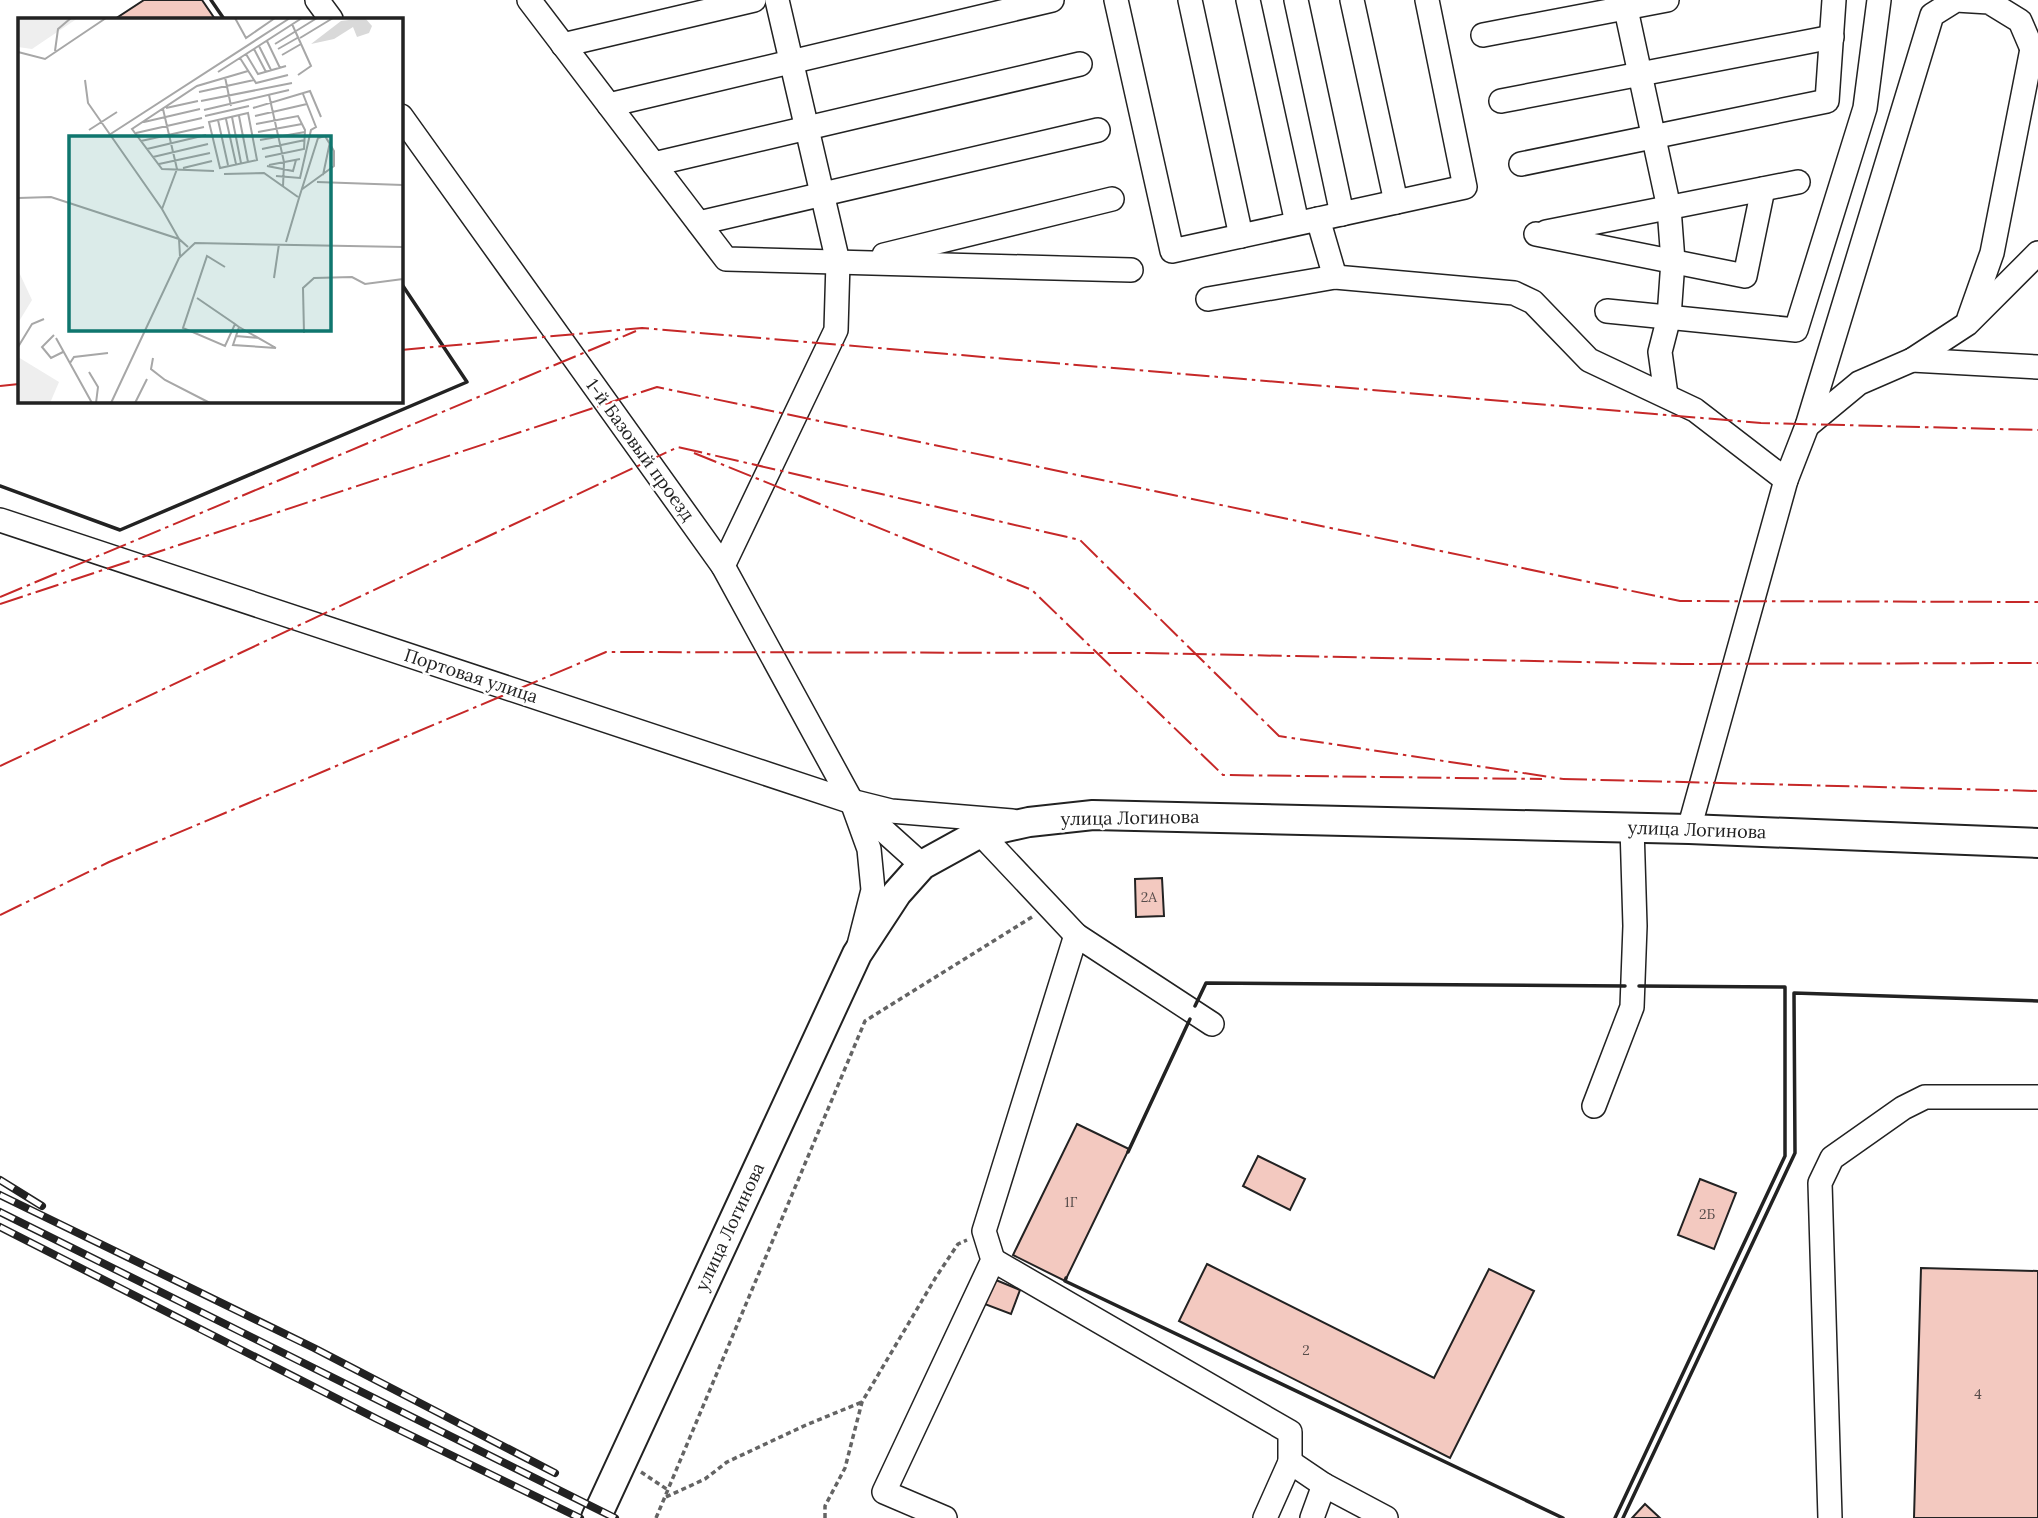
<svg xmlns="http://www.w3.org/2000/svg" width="2038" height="1518" font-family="Lora,serif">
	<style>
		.building { fill: #f3c9c0; stroke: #222; stroke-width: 2 }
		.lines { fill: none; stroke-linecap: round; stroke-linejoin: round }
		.minor-casing { stroke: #222; stroke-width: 26 }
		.major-casing { stroke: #222; stroke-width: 32 }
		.path { stroke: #646464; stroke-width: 3.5; stroke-dasharray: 5 3.5; stroke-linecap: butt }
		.minor { stroke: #fff; stroke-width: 23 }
		.major { stroke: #fff; stroke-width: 28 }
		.rail-casing { stroke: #222; stroke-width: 8 }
		.rail { stroke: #fff; stroke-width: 5; stroke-dasharray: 16; stroke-linecap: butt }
		.wall { stroke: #222; stroke-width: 3.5 }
		.power { stroke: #c62828; stroke-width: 2; stroke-dasharray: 24 5 3.5 5; stroke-linecap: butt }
		.labels { text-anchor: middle; stroke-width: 5; stroke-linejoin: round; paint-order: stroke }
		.number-label { font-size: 14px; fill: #564c4a }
		.street-label { font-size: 18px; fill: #222; stroke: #fff }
		.inset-road { fill: none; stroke: #a7a7a7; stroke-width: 2 }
		.view { fill: #0f766e; fill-opacity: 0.15; stroke: #0f766e; stroke-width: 3.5 }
		.inset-edge { fill: none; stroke: #222; stroke-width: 3.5 }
	</style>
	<rect width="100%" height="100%" fill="#fff"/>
	<!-- building -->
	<g class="building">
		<path d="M144 0H202L215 19H115Z"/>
		<path d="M1162 878 1164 916 1136 917 1135 879Z"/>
		<path d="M1077 1124 1129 1149 1065 1281 1013 1255Z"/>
		<path d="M1258 1156 1305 1179 1290 1210 1243 1186Z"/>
		<path d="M1700 1179 1736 1193 1714 1249 1678 1235Z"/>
		<path d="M1207 1264 1434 1378 1489 1269 1534 1291 1450 1458 1179 1321Z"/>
		<path d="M1921 1268 2038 1271V1518H1914Z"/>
		<path d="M991 1278 1020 1290 1011 1314 982 1303Z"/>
		<path d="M1645 1504 1660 1518H1632Z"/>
	</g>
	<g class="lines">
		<!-- minor casing -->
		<g class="minor-casing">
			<g id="minor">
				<path d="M317 0 331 19"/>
				<path d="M529 0 726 259 1131 270"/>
				<path d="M1116 0 1172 251 1465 187 1427 0"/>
				<path d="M1190 0 1241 236"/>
				<path d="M1248 0 1297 223"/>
				<path d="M1296 0 1342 214"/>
				<path d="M1352 0 1396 202"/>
				<path d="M1624 0 1669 208 1673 261 1669 317 1660 352 1666 395"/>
				<path d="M1483 35 1667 0"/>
				<path d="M563 45 754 0"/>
				<path d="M1501 101 1832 37"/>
				<path d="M609 105 1052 0"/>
				<path d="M401 116 723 566 852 802 869 849 873 890 859 945"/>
				<path d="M654 164 1080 64"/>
				<path d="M1521 164 1827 101 1834 0"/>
				<path d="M1318 219 1335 277"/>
				<path d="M699 223 1098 130"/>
				<path d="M1546 232 1798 182"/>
				<path d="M1536 234 1745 276 1763 189"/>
				<path d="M884 255 1112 199"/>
				<path d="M1208 299 1335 277 1514 293 1533 302 1589 360 1695 410 1786 480"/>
				<path d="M1607 311 1796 330 1865 108 1879 0"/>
				<path d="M1969 318 1992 253 2032 49"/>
				<path d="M1912 360 2038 367"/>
				<path d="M1807 426 1859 383 1912 360 1967 324 2038 253"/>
				<path d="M0 520 852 802 922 865"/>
				<path d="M723 566 836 330 838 262 777 0"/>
				<path d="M855 802 891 811 1012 821"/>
				<path d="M1689 829 1786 480 1807 426 1932 15 1956 0 1989 2 2020 21 2038 63"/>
				<path d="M980 833 1076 935"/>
				<path d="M1594 1106 1632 1007 1635 926 1632 827"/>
				<path d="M993 1260 1290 1432V1462"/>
				<path d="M1324 1485 1386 1518"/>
				<path d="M945 1518 884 1492 993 1260 984 1231 1076 935 1212 1024"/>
				<path d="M1265 1518 1290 1462 1324 1485 1312 1518"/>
				<path d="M1830 1518 1820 1183 1832 1158 1903 1108 1925 1097H2038"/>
			</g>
		</g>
		<!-- major casing -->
		<g class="major-casing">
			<path id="major" d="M596 1518 857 954 897 893 922 865 980 833 1029 822 1093 815 1689 829 2038 843"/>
		</g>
		<!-- path -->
		<g class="path">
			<path d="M641 1472 668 1490"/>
			<path d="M666 1497 705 1479 727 1462 806 1425 862 1402"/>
			<path d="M656 1518 865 1021 1032 917"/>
			<path d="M825 1518V1506L845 1468 862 1402 936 1277 958 1244 967 1240"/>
		</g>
		<!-- minor -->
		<use href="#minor" class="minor"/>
		<!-- major -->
		<use href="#major" class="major"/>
		<!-- rail casing -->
		<g class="rail-casing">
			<g id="rail">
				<path d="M0 1180 42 1206"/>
				<path d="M0 1195 314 1348 555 1473"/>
				<path d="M0 1212 615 1518"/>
				<path d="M0 1227 377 1419 580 1518"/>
			</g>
		</g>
		<!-- rail -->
		<use href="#rail" class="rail"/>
		<!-- wall -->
		<g class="wall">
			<path d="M211 0 224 19"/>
			<path d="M0 486 120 530 467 382 401 283"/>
			<path d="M1195 1006 1206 983 1625 986"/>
			<path d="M1128 1152 1190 1019"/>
			<path d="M1066 1278 1065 1281 1563 1518"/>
			<path d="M1615 1518 1785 1156V987L1639 986"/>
			<path d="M1623 1518 1795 1153 1794 993 2038 1001"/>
		</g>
		<!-- power -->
		<g class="power">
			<path d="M401 350 642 328 1761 423 2038 430"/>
			<path d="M0 386 19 384"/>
			<path d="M694 453 1032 590 1223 775 1542 779"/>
			<path d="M0 597 636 331"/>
			<path d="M0 604 657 387 1680 601 2038 602"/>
			<path d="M0 766 678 447 1080 540 1279 736 1563 779"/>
			<path d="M1563 779 2038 791"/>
			<path d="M0 915 109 862 606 652 1143 653 1682 664 2038 663"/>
		</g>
	</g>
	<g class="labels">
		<!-- number labels -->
		<g class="number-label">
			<text x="1149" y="902">2А</text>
			<text x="1071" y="1207">1Г</text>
			<text x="1707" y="1219">2Б</text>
			<text x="1306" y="1355">2</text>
			<text x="1978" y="1399">4</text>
		</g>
		<!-- street labels -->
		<g class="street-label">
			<text transform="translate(640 450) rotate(54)" y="6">1-й Базовый проезд</text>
			<text transform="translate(471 676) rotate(18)" y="6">Портовая улица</text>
			<text transform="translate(1130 818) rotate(-1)" y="6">улица Логинова</text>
			<text transform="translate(1697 830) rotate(2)" y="6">улица Логинова</text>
			<text transform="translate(730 1227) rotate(-65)" y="6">улица Логинова</text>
		</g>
	</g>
	<!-- overview -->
	<g transform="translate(18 18)">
		<rect width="385" height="385" fill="#fff"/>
		<path d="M0 0H60L14 31 0 29ZM0 252 14 282 0 305ZM0 339 41 364 32 385H0Z" fill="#eee"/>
		<path d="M347 0 354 8 351 15 339 19 335 9 316 21 293 26 323 3Z" fill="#d9d9d9"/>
		<path class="inset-road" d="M217 0 228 20 257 0M274 6 293 48 280 57M282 20 315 0M249 23 262 50M257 26 299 0M241 28 253 52M236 31 248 54M260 31 281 19M37 33 40 11 53 0M0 34 27 41 88 0M228 36 240 56 268 48M264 37 283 26M222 40 238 65 270 57M200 54 284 0M207 59 213 88M67 62 70 85 144 191 161 221 162 238M181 74 236 62M251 77 266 144 265 169M183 83 274 65M148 90 180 83M235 90 292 73 303 99M186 92 271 72M230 95 239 142 202 150 191 104ZM187 98 231 88M221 98 230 144M237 98 289 86M214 99 223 145M208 101 218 146M200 102 210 147M126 104 182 91M238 106 280 98 287 112 286 131 247 139M71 112 99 94M240 114 284 106M118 115 184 100M91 117 272 0M242 122 287 114M123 123 186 109M129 131 188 117M244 131 287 122M135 139 190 126M141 146 192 135M251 147 282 141M249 148 275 153 278 142M165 150 194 143M196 153 144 151 114 111 179 68 230 53M206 156 246 155 280 179M305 157 312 124M258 158 282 160 293 112 298 109 285 76M299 164 385 167M0 180 33 179 161 221 170 229M144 191 159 151 145 91M268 224 281 180 300 120 307 118 316 133V148L283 172M207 249 189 238 165 310 207 328 217 306 221 309 215 327 258 330M256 260 261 226M179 280 217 306M221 309 258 330M286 315 285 270 296 260 334 259 347 266 385 261M36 317 24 329 33 340 45 334M218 318 241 320M38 320 74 385M0 329 14 306 26 301M135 340 133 351 147 362 192 385M52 345 56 339 90 335M71 354 80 369 78 385M93 385 161 240 177 225 385 229M117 385 129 361"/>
		<path class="view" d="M51 118H313V313H51Z"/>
		<rect width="385" height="385" class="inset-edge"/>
	</g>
</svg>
